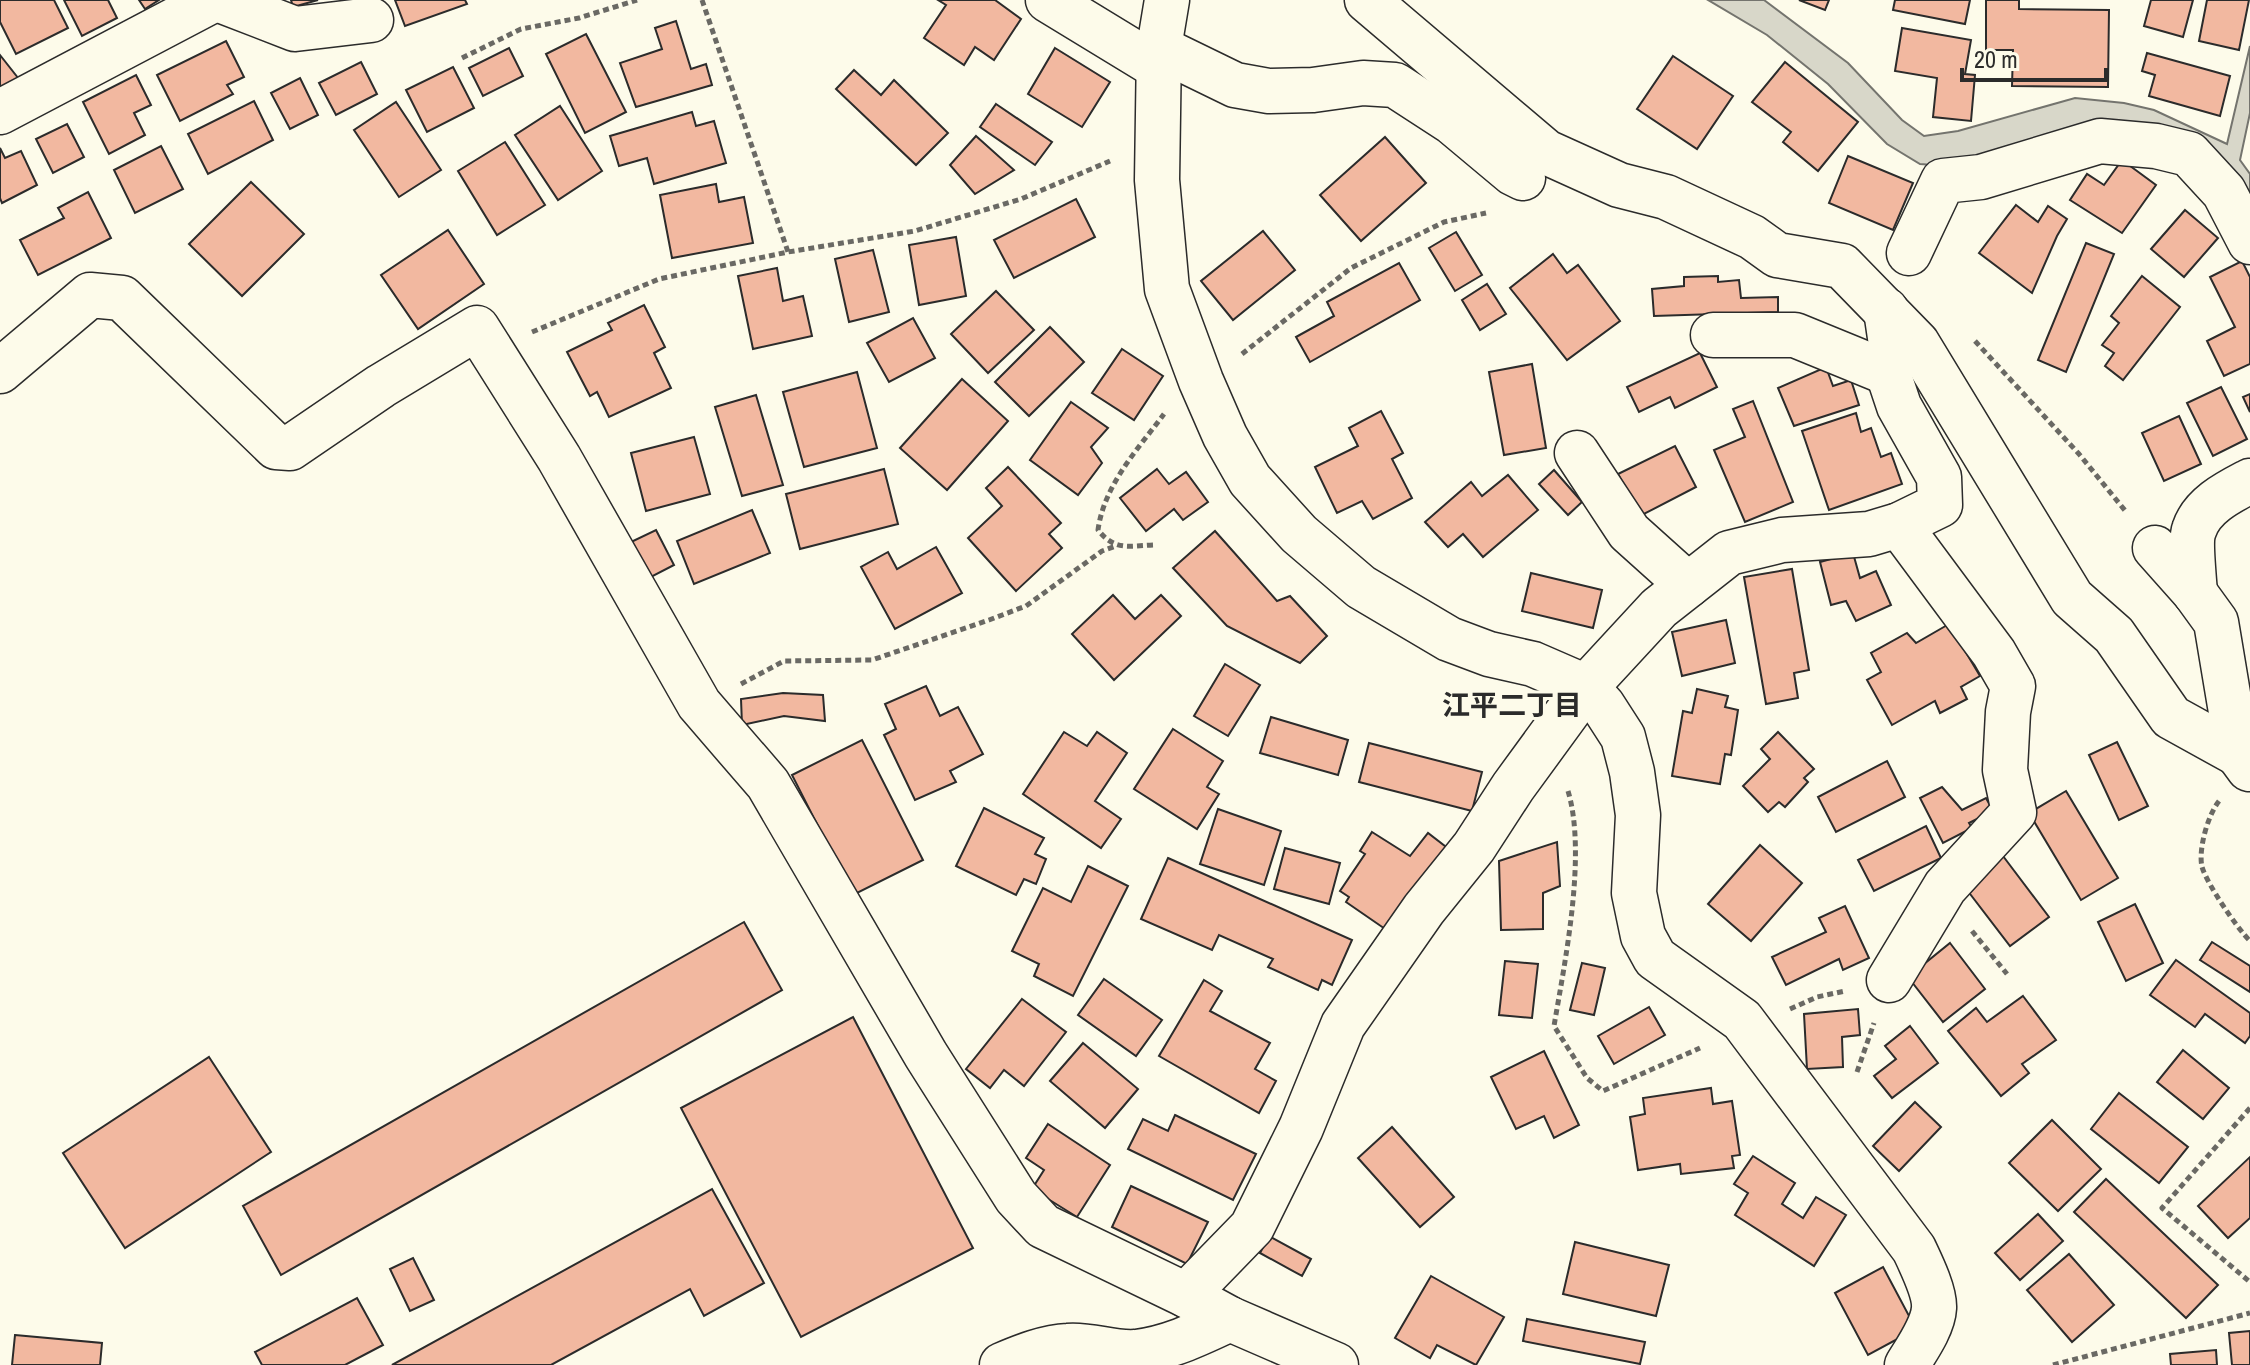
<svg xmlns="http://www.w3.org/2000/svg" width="2250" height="1365" font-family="'Archivo Narrow','Noto Sans JP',sans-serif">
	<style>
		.water { fill: #d8d7c9; stroke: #74746e; stroke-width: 2 }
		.building { fill: #f2b8a0; stroke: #2b2b2b; stroke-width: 2 }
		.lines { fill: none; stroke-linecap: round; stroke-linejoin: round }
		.minor-casing { stroke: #2b2b2b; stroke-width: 47 }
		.path { stroke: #6a6964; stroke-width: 5; stroke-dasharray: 6 4; stroke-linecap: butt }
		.minor { stroke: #fdfbea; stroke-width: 44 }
		.labels { text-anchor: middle; stroke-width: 6; stroke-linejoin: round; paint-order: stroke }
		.neighbourhood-label { font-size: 28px; font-weight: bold; fill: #2b2b2b; stroke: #fdfbea }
	</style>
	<rect width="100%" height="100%" fill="#fdfbea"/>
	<!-- water -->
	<path class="water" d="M1708 0H1764L1848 63 1902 120 1924 136 1958 131 2075 98 2124 103 2154 110 2227 144 2250 46V113L2240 160 2250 174V224L2186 151 1961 167 1920 164 1887 144 1828 84 1767 35Z"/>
	<!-- building -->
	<g class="building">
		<path d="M0 0H54L68 28 16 54 0 22Z"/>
		<path d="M64 0H108L117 18 82 36Z"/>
		<path d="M139 0H159L145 9Z"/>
		<path d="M291 0H318L293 7Z"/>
		<path d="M395 0H465L467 4 405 26Z"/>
		<path d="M938 0H995L1021 19 994 60 975 47 964 65 924 38 946 5Z"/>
		<path d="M1799 0H1829L1825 10Z"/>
		<path d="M1895 0H1970L1965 24 1893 10Z"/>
		<path d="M1986 0H2019V9L2109 10 2108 87 2012 86 2013 50H1986Z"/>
		<path d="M2151 0H2193L2183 37 2144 26Z"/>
		<path d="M2207 0H2249L2239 50 2199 41Z"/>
		<path d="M676 21 691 69 706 64 712 85 636 107 620 63 662 49 655 28Z"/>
		<path d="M1902 28 1971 40 1965 74 1975 75 1971 121 1933 117 1937 78 1895 71Z"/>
		<path d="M586 34 626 112 585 133 546 54Z"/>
		<path d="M226 41 244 77 227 85 233 94 180 121 157 75Z"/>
		<path d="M509 48 523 76 483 96 469 68Z"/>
		<path d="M1055 48 1110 82 1082 127 1028 94Z"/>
		<path d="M2147 53 2230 76 2220 116 2149 96 2155 75 2142 71Z"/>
		<path d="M0 55 22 83 0 97Z"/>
		<path d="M1673 56 1733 96 1697 149 1637 109Z"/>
		<path d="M361 62 377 94 336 115 319 83Z"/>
		<path d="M1785 62 1858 122 1818 171 1783 142 1791 132 1752 102Z"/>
		<path d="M453 67 474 108 427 132 406 90Z"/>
		<path d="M854 70 881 95 894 80 948 133 916 165 836 89Z"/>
		<path d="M136 75 151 105 134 113 145 135 109 154 83 102Z"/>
		<path d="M300 78 318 115 290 129 271 93Z"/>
		<path d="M254 101 273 140 208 174 188 134Z"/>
		<path d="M396 102 441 170 399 197 354 130Z"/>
		<path d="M996 104 1052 142 1035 165 980 127Z"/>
		<path d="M560 106 602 171 558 200 515 135Z"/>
		<path d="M692 112 696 126 714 121 726 163 654 184 647 158 619 166 610 136Z"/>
		<path d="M67 124 84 157 53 173 36 139Z"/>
		<path d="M976 136 1014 170 975 194 950 165Z"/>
		<path d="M1385 137 1426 183 1361 241 1320 195Z"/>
		<path d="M505 142 545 205 497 235 458 171Z"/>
		<path d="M161 146 183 189 135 213 114 170Z"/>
		<path d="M0 148 5 158 21 151 37 185 2 203 0 198Z"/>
		<path d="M1848 156 1913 183 1893 230 1829 203Z"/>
		<path d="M2122 160 2156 185 2122 233 2070 200 2087 174 2104 185Z"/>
		<path d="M251 182 304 234 242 296 189 244Z"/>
		<path d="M716 184 719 202 744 197 753 243 672 258 660 195Z"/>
		<path d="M88 192 111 238 38 275 20 240 64 218 58 208Z"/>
		<path d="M1076 199 1095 237 1014 278 994 240Z"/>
		<path d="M2016 205 2038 222 2048 206 2067 219 2057 236 2032 293 1979 253Z"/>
		<path d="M2185 210 2218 238 2184 277 2151 249Z"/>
		<path d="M448 230 484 284 418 329 381 275Z"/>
		<path d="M1263 231 1295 270 1233 320 1201 281Z"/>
		<path d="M1456 232 1482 275 1455 291 1429 248Z"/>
		<path d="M956 237 966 296 919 305 909 245Z"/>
		<path d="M2086 243 2114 254 2066 372 2038 360Z"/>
		<path d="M873 250 889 312 849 322 835 259Z"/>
		<path d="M1553 254 1567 273 1578 265 1620 321 1567 360 1510 288Z"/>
		<path d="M2242 261 2250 277V364L2224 376 2207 341 2235 327 2210 277Z"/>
		<path d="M1399 263 1420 300 1310 362 1296 337 1334 316 1327 302Z"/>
		<path d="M777 268 783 301 803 296 812 336 753 349 738 276Z"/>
		<path d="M1718 276V282L1739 280 1741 298 1778 297V312L1654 316 1652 289 1684 286V277Z"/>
		<path d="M2142 276 2180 307 2123 380 2105 366 2114 353 2102 345 2119 323 2111 316Z"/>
		<path d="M1487 284 1506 314 1480 330 1462 300Z"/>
		<path d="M996 291 1034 330 988 373 951 334Z"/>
		<path d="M644 305 665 347 654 353 671 388 609 417 597 392 590 396 567 352 612 330 608 323Z"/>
		<path d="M913 318 935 358 889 382 867 343Z"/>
		<path d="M1050 327 1084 362 1029 416 995 382Z"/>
		<path d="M1122 349 1163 376 1134 420 1092 393Z"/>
		<path d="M1700 353 1717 387 1675 408 1670 397 1639 412 1627 387Z"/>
		<path d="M1532 364 1546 448 1504 455 1489 372Z"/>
		<path d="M1826 367 1833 386 1851 380 1859 405 1794 426 1778 388Z"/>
		<path d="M857 372 877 448 804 467 783 392Z"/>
		<path d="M962 379 1008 421 947 490 900 448Z"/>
		<path d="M2221 387 2247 439 2213 456 2187 403Z"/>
		<path d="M2250 394V412L2243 397Z"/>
		<path d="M756 395 783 485 742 496 715 407Z"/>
		<path d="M1753 401 1793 502 1745 522 1714 450 1745 437 1733 409Z"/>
		<path d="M1071 402 1108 428 1091 447 1102 463 1078 495 1030 460Z"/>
		<path d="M1381 411 1403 453 1392 459 1412 498 1373 519 1362 501 1337 513 1315 467 1358 446 1349 428Z"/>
		<path d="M1856 413 1861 432 1871 428 1881 457 1891 453 1902 484 1829 510 1802 431Z"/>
		<path d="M2179 416 2201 464 2164 481 2142 433Z"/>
		<path d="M694 437 710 494 646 511 631 453Z"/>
		<path d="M1675 446 1696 487 1640 516 1618 474Z"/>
		<path d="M1008 467 1061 523 1049 534 1062 548 1016 591 968 538 1002 506 986 488Z"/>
		<path d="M884 469 898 524 800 549 786 494Z"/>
		<path d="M1157 469 1169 484 1186 472 1208 502 1183 520 1174 509 1146 531 1120 498Z"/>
		<path d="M1554 470 1582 502 1568 515 1539 484Z"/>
		<path d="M1508 475 1538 510 1483 557 1463 534 1448 547 1425 522 1471 482 1482 496Z"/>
		<path d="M752 510 770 553 694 584 677 541Z"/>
		<path d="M656 530 674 565 649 578 631 542Z"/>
		<path d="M1215 531 1277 601 1290 596 1327 636 1300 663 1227 626 1173 568Z"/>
		<path d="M936 547 962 593 895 629 861 567 888 552 897 569Z"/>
		<path d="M1853 553 1860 578 1876 571 1891 605 1856 621 1846 601 1831 605 1820 562Z"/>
		<path d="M1792 569 1809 670 1794 673 1798 698 1766 704 1744 577Z"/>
		<path d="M1531 573 1602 590 1593 628 1522 611Z"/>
		<path d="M1113 595 1135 619 1161 595 1181 616 1114 680 1072 634Z"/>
		<path d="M1726 620 1735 663 1682 676 1672 632Z"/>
		<path d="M1949 624 1980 676 1961 687 1967 699 1940 713 1935 701 1892 725 1867 680 1881 672 1871 653 1907 633 1916 643Z"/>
		<path d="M1225 664 1260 685 1228 736 1194 716Z"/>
		<path d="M926 686 940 716 958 707 983 754 950 771 956 782 915 800 884 735 896 729 885 704Z"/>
		<path d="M1697 689 1728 696 1725 707 1738 710 1731 755 1725 754 1720 784 1672 776 1683 711 1692 713Z"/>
		<path d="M783 693 823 695 825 721 784 716 742 725 741 699Z"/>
		<path d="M1271 717 1348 740 1338 775 1260 753Z"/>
		<path d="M1173 729 1223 761 1207 787 1219 794 1197 829 1134 789Z"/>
		<path d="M1064 732 1087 746 1097 732 1127 753 1095 801 1121 819 1101 848 1023 794Z"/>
		<path d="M1778 732 1814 769 1804 778 1808 782 1785 807 1779 802 1768 812 1743 786 1770 759 1761 749Z"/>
		<path d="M862 740 923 860 853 895 792 775Z"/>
		<path d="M2117 742 2148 806 2119 820 2089 755Z"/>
		<path d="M1369 743 1482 772 1472 811 1359 782Z"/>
		<path d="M1887 761 1905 797 1836 832 1818 797Z"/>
		<path d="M1942 787 1962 810 1986 798 1993 811 1969 823 1972 828 1943 843 1920 798Z"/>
		<path d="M2066 791 2118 878 2081 900 2029 813Z"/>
		<path d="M984 808 1044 838 1035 854 1046 859 1036 884 1024 879 1016 895 956 866Z"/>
		<path d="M1218 809 1281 831 1264 885 1200 864Z"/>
		<path d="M1926 826 1941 858 1874 891 1858 860Z"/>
		<path d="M1372 832 1410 856 1428 833 1450 850 1388 931 1346 902 1349 897 1340 891 1365 854 1360 851Z"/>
		<path d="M1557 842 1560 886 1543 893V929L1501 930 1499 861Z"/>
		<path d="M1760 845 1802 883 1751 941 1708 904Z"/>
		<path d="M1285 848 1340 863 1329 904 1274 889Z"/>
		<path d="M2003 856 2049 917 2010 946 1964 886Z"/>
		<path d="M1168 858 1352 940 1332 985 1322 980 1318 990 1268 967 1273 959 1219 935 1212 950 1141 919Z"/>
		<path d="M1088 866 1128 886 1073 996 1034 976 1039 964 1012 951 1043 888 1071 902Z"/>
		<path d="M2135 904 2163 963 2126 981 2098 922Z"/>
		<path d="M1845 906 1869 958 1843 970 1839 959 1786 985 1772 957 1826 932 1819 918Z"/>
		<path d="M744 922 782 990 281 1275 243 1206Z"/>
		<path d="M2212 942 2250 966V992L2200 960Z"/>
		<path d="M1950 943 1985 989 1943 1022 1908 977Z"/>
		<path d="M2176 960 2250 1013V1036L2245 1043 2205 1014 2195 1027 2150 995Z"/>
		<path d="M1505 961 1538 964 1532 1018 1499 1015Z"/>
		<path d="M1582 963 1605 968 1594 1015 1570 1010Z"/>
		<path d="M1104 979 1162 1020 1136 1056 1078 1015Z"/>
		<path d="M1204 980 1222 991 1210 1011 1270 1043 1255 1069 1276 1081 1259 1113 1159 1056Z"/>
		<path d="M2023 996 2056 1040 2022 1064 2029 1073 2001 1096 1948 1031 1976 1008 1987 1022Z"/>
		<path d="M1022 999 1066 1032 1024 1086 1004 1070 990 1088 966 1069Z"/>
		<path d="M1649 1007 1665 1035 1614 1064 1598 1036Z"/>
		<path d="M1858 1009 1860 1035 1842 1037 1843 1067 1807 1069 1804 1014Z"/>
		<path d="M853 1017 973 1248 801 1337 681 1108Z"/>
		<path d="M1910 1026 1938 1063 1892 1098 1874 1076 1896 1059 1885 1046Z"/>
		<path d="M1083 1043 1138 1089 1105 1128 1050 1081Z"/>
		<path d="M2183 1050 2229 1088 2203 1119 2157 1082Z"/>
		<path d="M1544 1051 1579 1125 1554 1138 1544 1116 1516 1129 1491 1077Z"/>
		<path d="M209 1057 271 1152 125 1248 63 1153Z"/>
		<path d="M1711 1088 1713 1104 1732 1101 1740 1155 1732 1156 1734 1168 1681 1174 1680 1164 1638 1170 1630 1117 1645 1114 1643 1098Z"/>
		<path d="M2119 1093 2188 1147 2159 1183 2091 1129Z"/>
		<path d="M1915 1102 1941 1127 1899 1171 1873 1146Z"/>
		<path d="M1175 1115 1256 1154 1233 1200 1128 1149 1143 1119 1168 1131Z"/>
		<path d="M2052 1120 2101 1169 2058 1211 2009 1163Z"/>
		<path d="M1048 1124 1110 1165 1077 1217 1032 1189 1044 1170 1026 1158Z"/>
		<path d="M1392 1127 1454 1197 1420 1227 1358 1158Z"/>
		<path d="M1753 1156 1795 1183 1782 1204 1803 1218 1816 1197 1846 1215 1814 1266 1735 1215 1748 1193 1734 1184Z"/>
		<path d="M2250 1157V1218L2228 1238 2198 1206Z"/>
		<path d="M2106 1179 2218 1285 2186 1318 2074 1212Z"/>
		<path d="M1131 1186 1208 1222 1187 1264 1112 1227Z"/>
		<path d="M712 1189 764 1283 704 1316 690 1289 551 1365H392Z"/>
		<path d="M2038 1214 2063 1241 2020 1280 1995 1253Z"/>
		<path d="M1269 1236 1311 1259 1302 1276 1260 1253Z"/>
		<path d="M1575 1242 1669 1265 1656 1316 1563 1294Z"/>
		<path d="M2069 1254 2114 1305 2072 1342 2027 1290Z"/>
		<path d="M413 1258 434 1300 410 1311 390 1269Z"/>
		<path d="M1883 1267 1916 1329 1868 1355 1835 1293Z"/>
		<path d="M1431 1276 1504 1317 1476 1365 1437 1345 1430 1358 1395 1338Z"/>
		<path d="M357 1298 383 1345 345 1365H262L255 1352Z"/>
		<path d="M1527 1319 1645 1342 1640 1364 1523 1341Z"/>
		<path d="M2250 1331V1365H2232L2229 1333Z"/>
		<path d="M15 1335 102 1343 100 1365H12Z"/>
		<path d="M2216 1350 2217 1365H2171L2170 1354Z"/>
	</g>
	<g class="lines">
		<!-- minor casing -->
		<g class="minor-casing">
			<g id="minor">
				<path d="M220 0 295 29 371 20"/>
				<path d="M1048 0 1158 67"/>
				<path d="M1167 0 1159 48 1157 180 1167 289 1201 381 1225 436 1250 480 1299 534 1361 587 1449 639 1489 654 1533 664 1586 687 1603 706 1623 737 1632 772 1638 815 1634 893 1643 936 1655 958 1742 1020 1914 1249C1921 1264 1935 1292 1934 1308 1933 1327 1916 1350 1907 1365"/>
				<path d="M1367 0 1546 152 1619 185 1666 197 1752 237 1777 255 1842 266 1917 343 2072 598 2114 635 2171 717 2238 754"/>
				<path d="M1159 48 1235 85 1269 91 1313 90 1363 83 1395 85 1452 122 1513 173 1523 178"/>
				<path d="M0 112 213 0"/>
				<path d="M1909 253 1943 181 1981 177 2100 141 2156 146 2189 154 2224 192 2250 242"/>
				<path d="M1713 335H1795L1888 373"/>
				<path d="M0 371 90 295 122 298 276 447 290 448 381 386 477 328 559 458 699 704 768 784 926 1055 1016 1197 1043 1226 1186 1295 1230 1319 1336 1365"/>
				<path d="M1577 453 1629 532 1688 585"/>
				<path d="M2155 548 2195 593 2216 622 2238 754 2249 769"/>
				<path d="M2195 593C2194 580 2190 540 2194 530 2202 505 2229 492 2250 481"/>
				<path d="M1889 980 1945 887 2014 812 2005 770 2008 712 2013 686 1994 653 1899 525"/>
				<path d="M1186 1295 1252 1227 1301 1128 1343 1025 1424 909 1474 847 1513 787 1586 687 1659 608 1729 553 1782 540 1869 534 1899 525 1940 505 1939 477 1899 406 1888 373 1893 358 1886 310"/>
				<path d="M1002 1365C1023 1356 1046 1347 1068 1346 1091 1344 1113 1354 1136 1352 1170 1348 1200 1333 1230 1319"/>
			</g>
		</g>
		<!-- path -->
		<g class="path">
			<path d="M702 0 788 252"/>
			<path d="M462 58 521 29 579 18 637 0"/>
			<path d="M532 332 659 279 788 252 915 231 1021 199 1110 161"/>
			<path d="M1975 341 2079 454 2127 513"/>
			<path d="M1242 354 1351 268 1444 222 1486 213"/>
			<path d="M1153 545C1128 546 1115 551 1098 530 1104 485 1138 449 1164 414"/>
			<path d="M741 684 784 661 872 660 989 620 1026 606 1102 551 1116 546"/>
			<path d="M1568 791C1587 854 1565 961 1554 1026L1587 1078 1603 1091 1700 1048"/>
			<path d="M2219 801C2208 815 2198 849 2202 867 2207 884 2237 928 2250 941"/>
			<path d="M1972 931 2007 974"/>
			<path d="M1790 1009 1817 997 1845 991"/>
			<path d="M1857 1072 1874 1023"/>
			<path d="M2250 1108 2162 1208 2250 1282"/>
			<path d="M2053 1365 2250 1313"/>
		</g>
		<!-- minor -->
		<use href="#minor" class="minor"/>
	</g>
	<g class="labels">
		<!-- neighbourhood labels -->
		<g class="neighbourhood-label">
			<text x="1512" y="715">江平二丁目</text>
		</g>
	</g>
	<!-- scale -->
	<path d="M1962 68v12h144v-12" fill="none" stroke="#2b2b2b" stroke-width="4"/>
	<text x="1974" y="68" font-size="24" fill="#2b2b2b" stroke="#fdfbea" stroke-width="6" paint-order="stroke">20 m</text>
</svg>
